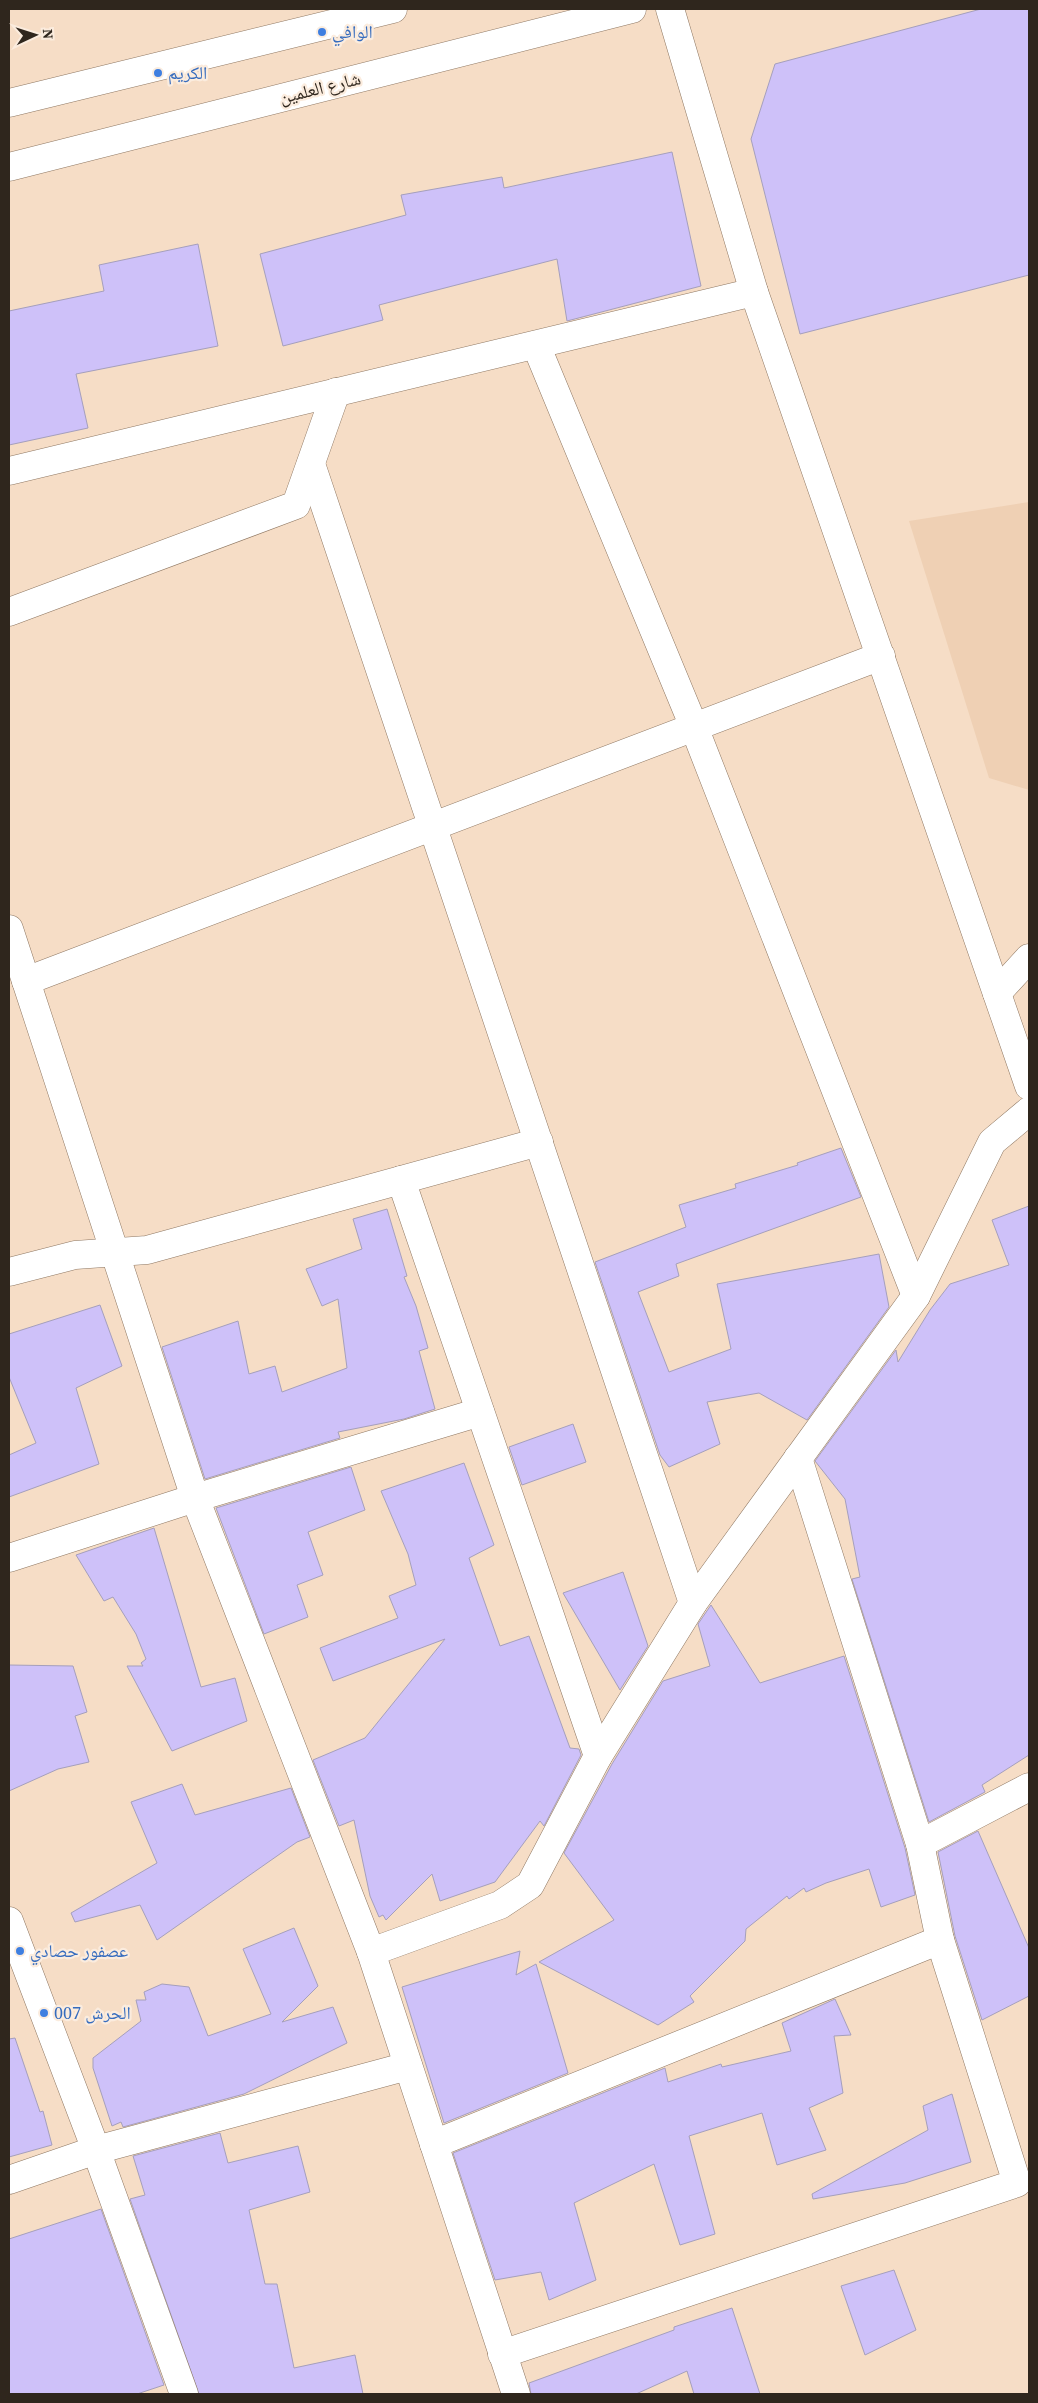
<svg xmlns="http://www.w3.org/2000/svg" width="1038" height="2403" font-family="'Source Serif 4','Noto Naskh Arabic',serif">
	<style>
		.built { fill: #efd0b4 }
		.building { fill: #cec1f9; stroke: #a59fbc }
		.lines { fill: none; stroke-linecap: round; stroke-linejoin: round }
		.street-casing { stroke: #8f7863; stroke-width: 29 }
		.primary-casing { stroke: #8f7863; stroke-width: 29 }
		.street { stroke: #fff; stroke-width: 28 }
		.primary { stroke: #fff; stroke-width: 28 }
		.shop-dot { fill: #3f7fe0; stroke: #fbecde; stroke-width: 2 }
		.labels { text-anchor: middle; stroke-width: 4.5; stroke-linejoin: round; paint-order: stroke }
		.shop-label { font-size: 18px; fill: #366cbe; stroke: #fbecde; text-anchor: start }
		.street-label { font-size: 18px; fill: #2f261d; stroke: #fbecde }
	</style>
	<rect width="100%" height="100%" fill="#f6ddc6"/>
	<!-- built -->
	<path class="built" d="M1029 502V790L989 778 909 521Z"/>
	<!-- building -->
	<g class="building">
		<path d="M981 9H1029V275L800 334 751 139 775 64Z"/>
		<path d="M672 152 701 286 567 321 557 259 379 305 383 320 283 346 260 254 406 215 401 195 502 177 504 188Z"/>
		<path d="M198 244 218 346 76 374 88 428 9 445V311L104 291 99 265Z"/>
		<path d="M841 1148 861 1197 676 1264 679 1276 638 1292 669 1372 731 1349 717 1284 879 1254 889 1307 807 1420 759 1393 707 1402 720 1444 669 1467 660 1455 595 1262 686 1227 679 1205 736 1188 735 1184 798 1165 797 1163Z"/>
		<path d="M1029 1206V1755L982 1785 985 1792 929 1822 852 1579 860 1577 845 1499 815 1461 896 1350 898 1362 930 1310 950 1284 1009 1265 992 1220Z"/>
		<path d="M387 1209 407 1276 404 1277 416 1306 428 1348 419 1351 435 1409 404 1419 338 1432 340 1438 205 1479 162 1347 238 1321 249 1374 275 1366 282 1392 347 1368 338 1299 322 1306 306 1269 362 1249 353 1219Z"/>
		<path d="M100 1305 122 1366 76 1388 99 1464 9 1497V1455L36 1443 9 1377V1334Z"/>
		<path d="M573 1424 586 1462 522 1485 509 1447Z"/>
		<path d="M464 1463 494 1545 469 1558 500 1646 529 1636 570 1748 579 1749 581 1755 544 1826 540 1821 495 1882 440 1901 432 1874 386 1920 383 1915 379 1917 370 1896 354 1820 339 1826 313 1760 365 1738 445 1639 333 1681 320 1648 398 1618 389 1596 416 1585 408 1554 381 1491Z"/>
		<path d="M351 1467 365 1510 308 1532 323 1575 297 1585 308 1617 264 1634 216 1508Z"/>
		<path d="M154 1528 201 1687 235 1678 247 1721 172 1751 127 1666H143L141 1663 146 1659 136 1634 113 1597 104 1601 76 1555Z"/>
		<path d="M623 1572 648 1646 620 1690 563 1593Z"/>
		<path d="M711 1605 760 1683 844 1656 905 1848 915 1895 881 1907 869 1869 826 1883 806 1892 804 1888 789 1899 787 1896 746 1929 745 1941 690 1996 694 2002 658 2025 539 1962 614 1920 564 1853 612 1764 663 1681 710 1666 698 1624Z"/>
		<path d="M9 1665 73 1666 87 1712 75 1716 89 1762 58 1769 9 1791Z"/>
		<path d="M182 1784 195 1815 291 1788 310 1837 297 1842 157 1940 140 1905 75 1922 71 1913 157 1863 131 1802Z"/>
		<path d="M978 1831 1029 1948V1996L982 2020 955 1936 938 1852Z"/>
		<path d="M294 1928 318 1986 282 2022 333 2007 347 2043 244 2094 123 2127 121 2122 112 2126 93 2068V2058L141 2021 136 2000H146L144 1992 162 1984 189 1987 208 2036 271 2014 243 1949Z"/>
		<path d="M520 1951 516 1975 536 1964 568 2073 444 2123 402 1987Z"/>
		<path d="M835 1999 851 2035 834 2036 843 2093 809 2108 826 2150 777 2165 762 2113 689 2136 715 2234 680 2245 654 2164 574 2203 596 2280 549 2300 541 2272 495 2280 453 2153 665 2068 668 2082 721 2064 722 2067 791 2051 782 2023Z"/>
		<path d="M15 2038 40 2112 43 2111 52 2145 9 2157V2039Z"/>
		<path d="M952 2094 971 2162 905 2183 813 2199 812 2194 928 2130 923 2106Z"/>
		<path d="M220 2133 228 2163 298 2146 310 2192 249 2210 265 2284H277L294 2368 355 2355 363 2394H199L130 2199 145 2195 133 2156Z"/>
		<path d="M101 2209 164 2385 137 2394H9V2239Z"/>
		<path d="M894 2270 916 2330 865 2355 841 2286Z"/>
		<path d="M732 2308 760 2394H694L687 2371 636 2394H531L529 2383 674 2330V2327Z"/>
	</g>
	<g class="lines">
		<!-- street casing -->
		<g class="street-casing">
			<g id="street">
				<path d="M670 9 754 292 1029 1086"/>
				<path d="M536 345 694 727 916 1296"/>
				<path d="M311 464 693 1603"/>
				<path d="M9 471 754 292"/>
				<path d="M9 612 296 505 336 392"/>
				<path d="M9 929 195 1498 371 1952 516 2394"/>
				<path d="M26 981 881 656"/>
				<path d="M997 993 1029 958"/>
				<path d="M401 1180 598 1756"/>
				<path d="M9 1272 75 1255 147 1250 539 1142"/>
				<path d="M9 1558 195 1498 480 1412"/>
				<path d="M920 1844 1029 1787"/>
				<path d="M9 1921 96 2150 184 2394"/>
				<path d="M371 1952 500 1905 530 1885 598 1756 693 1603 916 1296 992 1142 1029 1111"/>
				<path d="M434 2144 940 1940"/>
				<path d="M9 2180 96 2150 408 2066"/>
				<path d="M502 2354 1017 2183 940 1940 920 1844 798 1458"/>
			</g>
		</g>
		<!-- primary casing -->
		<g class="primary-casing">
			<g id="primary">
				<path d="M9 103 393 9"/>
				<path d="M9 167 632 9"/>
			</g>
		</g>
		<!-- street -->
		<use href="#street" class="street"/>
		<!-- primary -->
		<use href="#primary" class="primary"/>
	</g>
	<!-- markers -->
	<g class="shop-dot">
		<circle cx="322" cy="32" r="5"/>
		<circle cx="158" cy="73" r="5"/>
		<circle cx="20" cy="1951" r="5"/>
		<circle cx="44" cy="2013" r="5"/>
	</g>
	<g class="labels">
		<!-- shop labels -->
		<g class="shop-label">
			<text x="332" y="38">الوافي</text>
			<text x="168" y="79">الكريم</text>
			<text x="30" y="1957">عصفور حصادي</text>
			<text x="54" y="2019">الحرش 007</text>
		</g>
		<!-- street labels -->
		<g class="street-label">
			<text transform="translate(320 88) rotate(-14)" y="6">شارع العلمين</text>
		</g>
	</g>
	<!-- border -->
	<rect width="1038" height="2403" fill="none" stroke="#2f261d" stroke-width="20"/>
	<!-- north arrow -->
	<g transform="translate(35 35) rotate(86)" stroke="#fbecde" stroke-width="4" paint-order="stroke">
	<path d="M0-4L9 19L0 12L-9 19Z" fill="#2f261d"/>
	<text y="-8" font-size="14" font-weight="bold" text-anchor="middle" fill="#2f261d">N</text>
	</g>
</svg>
